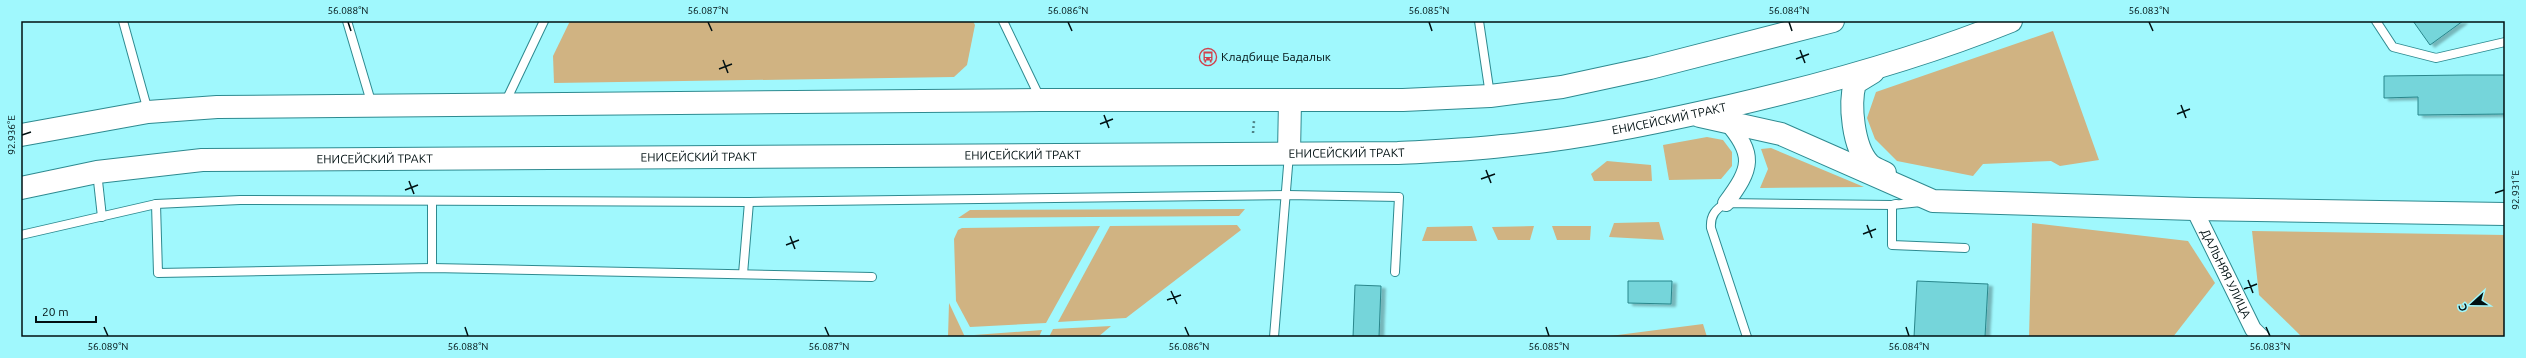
<svg xmlns="http://www.w3.org/2000/svg" width="2526" height="358" font-family="Ubuntu,sans-serif">
	<style>
		.green { fill: #d0b382 }
		.building { fill: #74d5da; stroke: #29868b; filter: url(#shadow) }
		.lines { fill: none; stroke-linecap: round; stroke-linejoin: round }
		.service-casing { stroke: #2e8a90; stroke-width: 10 }
		.minor-casing { stroke: #2e8a90; stroke-width: 18 }
		.primary-casing { stroke: #2e8a90; stroke-width: 24 }
		.path { stroke: #4f8286; stroke-width: 2.5; stroke-dasharray: 2 3; stroke-linecap: butt }
		.service { stroke: #fff; stroke-width: 8 }
		.minor { stroke: #fff; stroke-width: 16 }
		.primary { stroke: #fff; stroke-width: 22 }
		.ticks { fill: none; stroke: #001012; stroke-width: 1.5 }
		.labels { text-anchor: middle; stroke-width: 3.5; stroke-linejoin: round; paint-order: stroke }
		.poi-label { font-size: 12px; fill: #001012; stroke: #a0f8fd; text-anchor: start }
		.street-label { font-size: 12px; fill: #001012; stroke: #a0f8fd }
		.neatline { fill: none; stroke: #001012; stroke-width: 1.5 }
		.ticks-label { font-size: 10px; text-anchor: middle; fill: #001012 }
	</style>
	<defs>
		<filter id="shadow"><feDropShadow dx="4.5" dy="2.5" stdDeviation="1" flood-color="#0004"/></filter>
	</defs>
	<rect width="100%" height="100%" fill="#a0f8fd"/>
	<!-- green -->
	<g class="green">
		<path d="M570 21H973L975 25 967 65 954 77 554 83 553 56Z"/>
		<path d="M2053 31 2099 160 2060 166 2051 161 1983 164 1973 176 1897 161 1875 139 1867 118 1876 92Z"/>
		<path d="M1707 137 1723 140 1732 152V166L1721 179 1669 180 1663 145Z"/>
		<path d="M1771 148 1864 187 1760 188 1768 169 1761 149Z"/>
		<path d="M1607 161 1651 165 1652 181H1594L1591 174Z"/>
		<path d="M1245 209 1239 216 958 218 970 210Z"/>
		<path d="M1659 222 1664 240 1609 237 1614 223Z"/>
		<path d="M2032 223 2188 241 2215 283 2173 337H2029Z"/>
		<path d="M1237 225 1241 230 1126 318 1058 322 1110 226Z"/>
		<path d="M1100 226 1046 323 970 327 956 301 954 239 958 230 962 228Z"/>
		<path d="M1472 226 1477 241H1422L1427 227Z"/>
		<path d="M1534 226 1530 240H1498L1492 227Z"/>
		<path d="M1552 226H1591L1590 240H1557Z"/>
		<path d="M2252 231 2505 235V337H2302L2259 295Z"/>
		<path d="M949 303 965 337H948Z"/>
		<path d="M1703 324 1707 337H1609L1610 336Z"/>
		<path d="M1111 326 1098 337H1049L1053 329Z"/>
		<path d="M1042 330 1039 337 974 335Z"/>
	</g>
	<!-- building -->
	<g class="building">
		<path d="M2413 21H2463L2430 45Z"/>
		<path d="M2466 75H2505V114L2418 115V97L2384 98V76Z"/>
		<path d="M1628 281H1672L1671 304 1628 303Z"/>
		<path d="M1917 281 1988 284 1985 337H1914Z"/>
		<path d="M1355 285 1381 286 1379 337H1353Z"/>
	</g>
	<g class="lines">
		<!-- service casing -->
		<g class="service-casing">
			<g id="service">
				<path d="M123 21 148 111"/>
				<path d="M347 21 372 105"/>
				<path d="M1003 21 1040 98"/>
				<path d="M1479 21 1490 95"/>
				<path d="M2376 21 2393 47 2436 58 2505 42"/>
				<path d="M505 103 544 21"/>
				<path d="M97 172 102 217"/>
				<path d="M432 201V268"/>
				<path d="M156 204 158 273 432 268 872 277"/>
				<path d="M1896 204 1892 205V245L1965 248"/>
				<path d="M21 235 156 204 240 200 749 202 1287 195 1399 197 1395 272"/>
				<path d="M743 274 749 202"/>
				<path d="M1274 337 1289 154"/>
				<path d="M1747 337 1711 228C1710 215 1716 209 1726 203L1892 205 1921 202"/>
			</g>
		</g>
		<!-- minor casing -->
		<g class="minor-casing">
			<g id="minor">
				<path d="M1726 121C1756 155 1752 168 1726 203"/>
				<path id="s1" d="M2194 209 2253 329 2261 337"/>
			</g>
		</g>
		<!-- primary casing -->
		<g class="primary-casing">
			<g id="primary">
				<path d="M1873 72 1855 83C1849 104 1853 147 1869 164 1873 168 1881 171 1885 173"/>
				<path d="M1700 116 1781 134 1933 201 2194 209 2505 214"/>
				<path d="M21 135 148 112 217 107 1041 100H1403L1490 96 1562 87 1650 68 1833 21"/>
				<path d="M1289 153 1290 101"/>
				<path id="s2" d="M21 188 97 172 202 160 1398 153C1433 151 1468 150 1502 146 1579 139 1655 123 1730 106 1825 84 1920 58 2011 21"/>
			</g>
		</g>
		<!-- path -->
		<path class="path" d="M1253 133 1254 121"/>
		<!-- service -->
		<use href="#service" class="service"/>
		<!-- minor -->
		<use href="#minor" class="minor"/>
		<!-- primary -->
		<use href="#primary" class="primary"/>
	</g>
	<!-- ticks -->
	<path class="ticks" d="M348 22 351 31M708 22 712 31M1068 22 1072 31M1429 22 1432 31M1789 22 1792 31M2149 22 2153 31M1800 50 1805 63M1796 59 1809 54M723 60 728 73M719 69 732 64M2181 105 2186 118M2177 114 2190 109M1104 115 1109 128M1100 124 1113 119M22 135 31 132M1486 170 1491 183M1481 179 1495 174M409 181 414 194M405 190 418 185M2495 193 2504 190M1867 225 1872 238M1863 234 1876 229M790 236 795 249M786 245 799 240M2248 280 2253 293M2244 289 2257 284M1171 291 1177 304M1167 300 1181 295M104 327 108 336M465 327 468 336M825 327 829 336M1185 327 1189 336M1546 327 1549 336M1906 327 1909 336M2266 327 2270 336"/>
	<!-- icons -->
	<defs>
		<g id="bus-ring" transform="scale(0.9)"><circle r="9.5" fill="#a0f8fd" stroke="#d1414c" stroke-width="1.5"/><path d="M-5-6H5V4H4V6H2V4H-2V6H-4V4H-5ZM-3.5-4V0h7V-4ZM-3.5 1.2v1.5H-2V1.2ZM2 1.2v1.5H3.5V1.2Z" fill="#d1414c"/></g>
	</defs>
	<g fill-rule="evenodd">
		<use href="#bus-ring" x="1208" y="57"/>
	</g>
	<g class="labels">
		<!-- poi labels -->
		<g class="poi-label">
			<text x="1221" y="61">Кладбище Бадалык</text>
		</g>
		<!-- street labels -->
		<g class="street-label">
			<text dy="4" stroke="none"><textPath href="#s2" startOffset="1653">ЕНИСЕЙСКИЙ ТРАКТ</textPath></text>
			<text dy="4" stroke="none"><textPath href="#s2" startOffset="1328">ЕНИСЕЙСКИЙ ТРАКТ</textPath></text>
			<text dy="4" stroke="none"><textPath href="#s2" startOffset="1004">ЕНИСЕЙСКИЙ ТРАКТ</textPath></text>
			<text dy="4" stroke="none"><textPath href="#s2" startOffset="680">ЕНИСЕЙСКИЙ ТРАКТ</textPath></text>
			<text dy="4" stroke="none"><textPath href="#s2" startOffset="356">ЕНИСЕЙСКИЙ ТРАКТ</textPath></text>
			<text dy="4" stroke="none"><textPath href="#s1" startOffset="72">ДАЛЬНЯЯ УЛИЦА</textPath></text>
		</g>
	</g>
	<!-- border -->
	<rect width="2526" height="358" fill="none" stroke="#a0f8fd" stroke-width="44"/>
	<!-- north arrow -->
	<g transform="translate(2472 304) rotate(249)" stroke="#a0f8fd" stroke-width="3" paint-order="stroke">
	<path d="M0-3L7 15L0 10L-7 15Z" fill="#001012"/>
	<text y="-6" font-size="11" font-weight="bold" text-anchor="middle" fill="#001012">С</text>
	</g>
	<!-- scale -->
	<path d="M36 316v6h60v-6" fill="none" stroke="#001012" stroke-width="2"/>
	<text x="42" y="316" font-size="12" fill="#001012" stroke="#a0f8fd" stroke-width="3" paint-order="stroke">20 m</text>
	<rect x="22" y="22" width="2482" height="314" class="neatline"/>
	<g class="ticks-label">
		<text x="348" y="14">56.088°N</text>
		<text x="708" y="14">56.087°N</text>
		<text x="1068" y="14">56.086°N</text>
		<text x="1429" y="14">56.085°N</text>
		<text x="1789" y="14">56.084°N</text>
		<text x="2149" y="14">56.083°N</text>
		<text transform="translate(11 135) rotate(-90)" y="4">92.936°E</text>
		<text transform="translate(2515 190) rotate(-90)" y="4">92.931°E</text>
		<text x="108" y="350">56.089°N</text>
		<text x="468" y="350">56.088°N</text>
		<text x="829" y="350">56.087°N</text>
		<text x="1189" y="350">56.086°N</text>
		<text x="1549" y="350">56.085°N</text>
		<text x="1909" y="350">56.084°N</text>
		<text x="2270" y="350">56.083°N</text>
	</g>
</svg>
